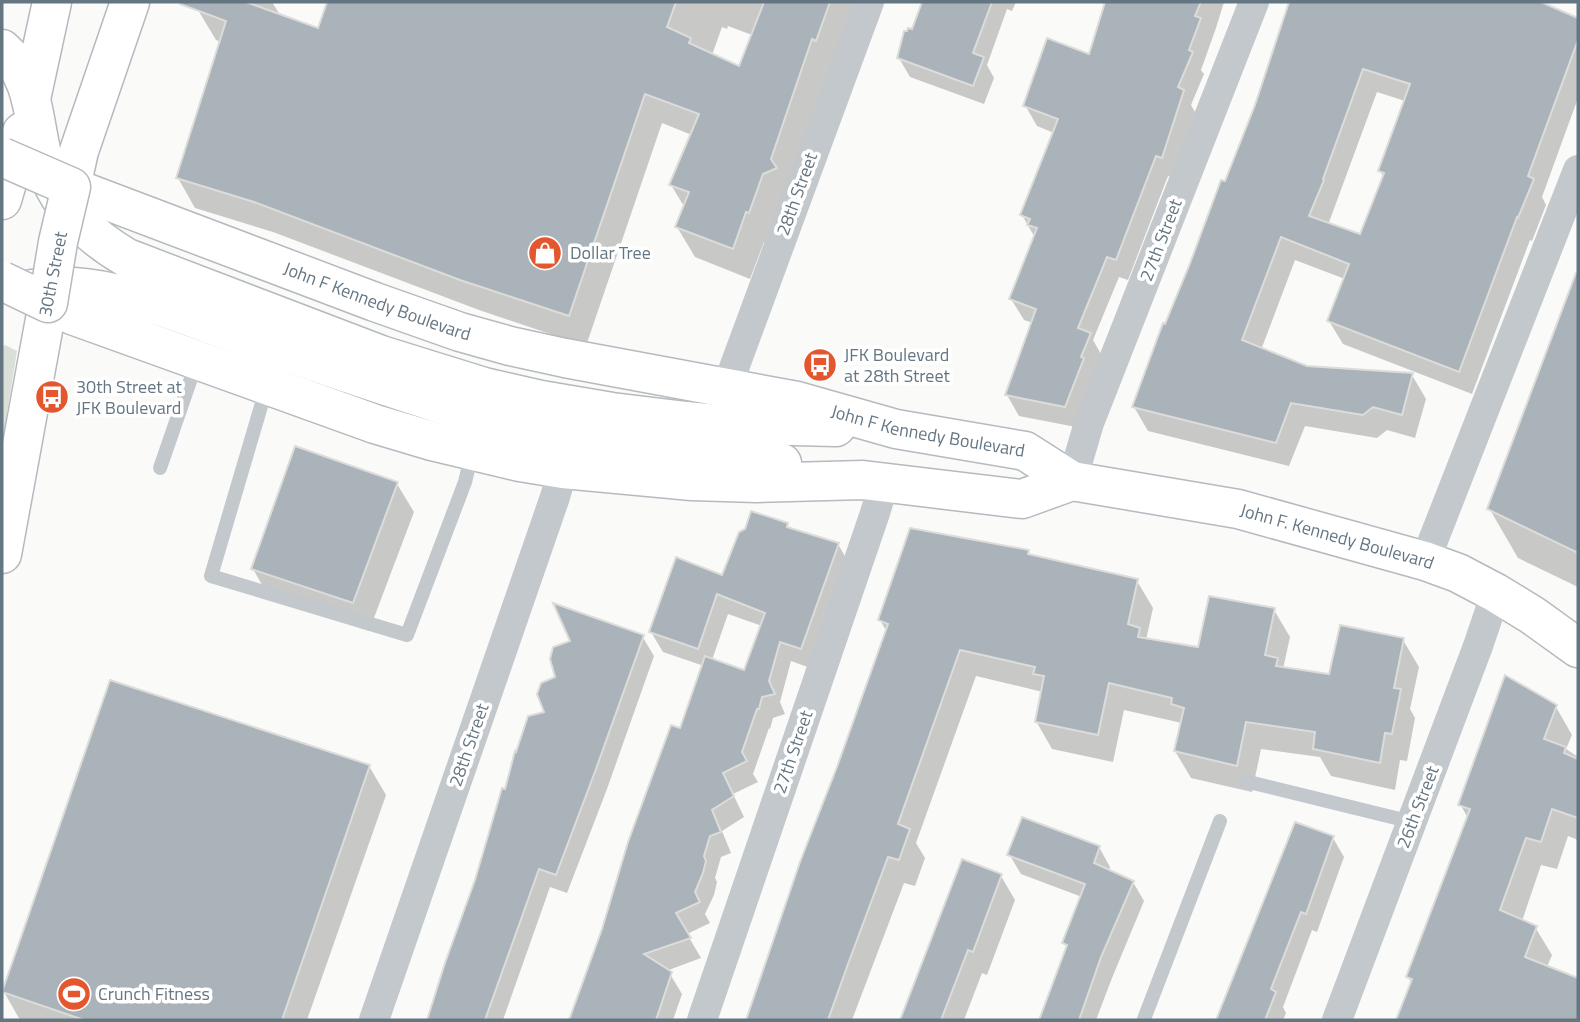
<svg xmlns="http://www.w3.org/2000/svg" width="1580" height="1022" font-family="'Titillium Web',sans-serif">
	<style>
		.green { fill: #dadfd7 }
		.shadow { fill: #0003; fill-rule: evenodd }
		.building { fill: #aab3b9; stroke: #dcdcda; stroke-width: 2; fill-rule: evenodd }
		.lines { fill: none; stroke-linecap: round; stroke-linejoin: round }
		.secondary-casing { stroke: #b3babf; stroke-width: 41 }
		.primary-casing { stroke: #b5babe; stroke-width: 41 }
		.motorway-casing { stroke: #b4b9bd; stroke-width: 41 }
		.service { stroke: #c3c8cc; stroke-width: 14 }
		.minor { stroke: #c3c8cc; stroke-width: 30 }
		.secondary { stroke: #fff; stroke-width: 38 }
		.primary { stroke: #fff; stroke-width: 38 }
		.motorway { stroke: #fff; stroke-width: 38 }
		.primary-bridge-casing { stroke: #b5babe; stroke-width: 41; stroke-linecap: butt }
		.primary-bridge { stroke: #fff; stroke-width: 38 }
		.labels { text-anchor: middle; stroke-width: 7; stroke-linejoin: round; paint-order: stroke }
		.street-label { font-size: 18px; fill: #657683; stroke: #fff }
		.poi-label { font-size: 18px; fill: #657683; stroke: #fff; text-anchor: start }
	</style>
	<rect width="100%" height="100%" fill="#fafaf8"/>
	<!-- green -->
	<path class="green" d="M5 345 17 351 2 444V347Z"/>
	<!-- shadow -->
	<g class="shadow">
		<path d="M201 2H272L280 15 319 30 329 2H542L564 10 567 2H868L767 243 764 242 750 279 695 257 677 227 685 208 671 185 692 135 662 123 586 346 479 310 273 232 195 208 178 178 221 42 216 40 198 10ZM728 26 752 35 740 68 712 55 722 27 727 29Z"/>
		<path d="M924 2H1016L1012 11 1007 9 987 65 994 78 984 104 910 77 899 58 913 31Z"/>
		<path d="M1107 2H1118L1135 8 1138 2H1224L1216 28 1201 70 1204 74 1191 105 1195 112 1173 178 1168 176 1128 280 1119 277 1093 340 1102 356 1076 427 1019 416 1007 395 1033 323 1024 320 1011 299 1034 236 1022 215 1054 133 1037 126 1025 105 1091 56Z"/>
		<path d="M1291 2H1536L1578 20V98L1542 197 1546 205 1532 241 1530 240 1472 394 1343 344 1329 321 1345 279 1295 260 1261 350 1306 368 1412 375 1426 399 1415 438 1387 430 1377 438 1305 426 1289 466 1148 431 1134 407 1257 106ZM1377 92 1405 101 1380 171 1384 178 1361 236 1328 225Z"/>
		<path d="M1578 271V587L1518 558 1489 508Z"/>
		<path d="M397 484 414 512 369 631 269 597 253 569Z"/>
		<path d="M787 525 790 529 838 544 850 565 813 669 791 661 780 702 785 714 773 718 770 729 769 728 753 774 758 782 733 794 744 817 722 831 731 853 721 857 715 878 717 882 714 895 705 914 710 923 687 934 701 958 666 971 670 974 682 994 673 1020H571L603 930 681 730 704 666 663 652 651 632 724 577ZM728 614 762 626 745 672 712 660Z"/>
		<path d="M1028 552 1030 556 1137 581 1153 608 1146 640 1199 649 1274 610 1290 637 1283 669 1331 676 1403 640 1419 667 1410 709 1415 718 1407 761 1400 760 1395 790 1331 776 1320 757 1261 749 1252 792 1191 778 1175 751 1182 723 1124 710 1113 762 1052 749 1036 721 1043 692 976 676 916 843 925 858 915 886 904 883 852 1020H748L887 632 880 620Z"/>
		<path d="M642 636 654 656 607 789 567 893 550 887 503 1020H428L506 791 547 713Z"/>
		<path d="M1556 707 1572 735 1566 749 1578 757V840L1568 836 1557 869 1541 865 1522 921 1535 927 1552 955 1547 967 1578 980V1020H1398L1412 984 1408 977 1468 818 1460 804Z"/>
		<path d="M369 766 386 795 307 1020H20L4 992Z"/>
		<path d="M1333 838 1344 857 1317 932 1312 930 1283 1007 1286 1013 1283 1020H1218L1235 975Z"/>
		<path d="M1099 847 1110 867 1109 871 1133 882 1144 901 1112 978 1096 1020H1041L1067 949 1064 942 1082 897 1021 874 1009 854Z"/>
		<path d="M963 861 1001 876 1015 900 987 975 982 973 964 1020H901Z"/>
	</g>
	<!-- building -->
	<g class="building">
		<path d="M181 2H246L318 28 327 2H676L667 27 691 38 689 43 739 66 764 2H830L816 41 812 39 771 159 777 168 763 174 749 213 746 212 733 249 675 227 689 192 669 185 699 114 645 94 569 316 460 280 254 202 176 178 226 21 180 4Z"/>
		<path d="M922 2H992L973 53 984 57 973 86 897 58 904 31H907L908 28 912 29Z"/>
		<path d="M1105 2H1201L1195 16 1201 18 1189 50 1193 52 1178 87 1184 90 1162 158 1156 156 1116 260 1107 257 1078 328 1091 333 1081 357 1084 358 1065 407 1005 395 1036 309 1009 299 1037 228 1027 225 1030 219 1020 215 1058 119 1023 106 1047 38 1089 54Z"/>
		<path d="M1289 2H1541L1578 18V40L1528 176 1534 179 1518 218 1517 217 1459 372 1327 321 1349 264 1281 237 1242 340 1307 366 1413 373 1402 415 1373 407 1363 415 1291 403 1276 443 1132 407 1163 323 1165 324 1189 266 1221 180 1225 181 1255 105ZM1363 69 1410 84 1378 171 1384 173 1360 234 1309 216 1324 180 1323 179Z"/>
		<path d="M1576 273 1578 274V553L1487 509Z"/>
		<path d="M295 446 398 482 353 603 251 569Z"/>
		<path d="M751 511 788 523 787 527 839 543 801 649 780 642 769 681 775 694 762 697 759 709H757L742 752 747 761 723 773 734 796 712 810 721 832 710 836 704 856 706 861 703 873 695 892 700 902 676 913 691 938 644 954 672 972 656 1020H569L602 929 628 842 671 725 680 728 705 656 744 670 765 613 717 594 698 649 649 632 676 557 722 575 739 532 745 529Z"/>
		<path d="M910 528 1029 550 1028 554 1138 579 1128 624 1140 628 1138 637 1198 647 1209 596 1275 608 1265 655 1278 658 1276 666 1329 674 1340 625 1404 638 1394 688 1401 689 1392 734 1385 733 1380 763 1313 749 1315 732 1246 722 1237 766 1174 751 1184 708 1171 704 1172 698 1109 683 1098 735 1035 722 1044 676 1033 674 1035 667 960 650 898 824 910 829 899 860 888 857 848 964 828 1020H746L800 862 837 767 888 624 878 620Z"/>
		<path d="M553 603 644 635 596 769 556 875 539 869 485 1020H427L445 963 475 880 502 788 505 789 515 751 516 752 528 716 544 712 537 694 541 683 555 677 550 659 553 647 570 641Z"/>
		<path d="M1505 675 1557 705 1544 739 1566 747 1564 753 1578 759V818L1552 809 1541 842 1526 838 1500 910 1537 926 1525 957 1578 978V1020H1396L1412 979 1406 977 1470 809 1458 805Z"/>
		<path d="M110 680 370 765 282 1020H84L2 992Z"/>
		<path d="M1022 817 1100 846 1094 863 1134 881 1101 957 1079 1020H1039L1067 945 1062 943 1085 884 1007 855Z"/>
		<path d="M1295 822 1334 836 1306 914 1301 912 1271 989 1276 992 1265 1020H1216Z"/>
		<path d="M962 859 1002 874 973 952 968 950 941 1020H900Z"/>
	</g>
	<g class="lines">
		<!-- secondary casing -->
		<g class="secondary-casing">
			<path id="secondary" d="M71 187 79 151 130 2"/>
		</g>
		<!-- primary casing -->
		<g class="primary-casing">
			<g id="primary">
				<path d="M2 49C38 79 32 128 46 168 61 210 90 236 127 258L381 355 484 387 541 400 612 412 678 420 716 424 836 427"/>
				<path id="s1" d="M71 187 375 302 460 332 510 346 565 358 797 401 896 429 1025 451 1072 481 1238 509 1425 561 1458 573 1496 593 1532 615 1578 648"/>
				<path d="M2 200 22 132"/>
				<path d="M24 291C93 273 179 314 244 337 299 357 355 376 410 394 434 401 457 411 481 416 573 439 667 448 760 458L782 463"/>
				<path d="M2 554 48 303 72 315 375 424 432 441 520 462 563 469 692 481 757 483 863 480 1022 499 1072 481"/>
			</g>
		</g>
		<!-- motorway casing -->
		<g class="motorway-casing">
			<path id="motorway" d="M31 99 52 2"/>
		</g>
		<!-- service -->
		<g class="service">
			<path d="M267 386 211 576 407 635 465 482 472 453"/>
			<path d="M160 468 197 361"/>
			<path d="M1245 781 1412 822"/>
			<path d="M1145 1020 1144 1019 1220 821"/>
		</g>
		<!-- minor -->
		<g class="minor">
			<path d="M727 387 869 2"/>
			<path d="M1072 481 1089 423 1254 2"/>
			<path d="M1425 561 1578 170"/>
			<path d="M374 1020 555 497 563 469"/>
			<path d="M702 1020 875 513 884 483"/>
			<path d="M1337 1020 1478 646 1496 593"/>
		</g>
		<!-- secondary -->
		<use href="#secondary" class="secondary"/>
		<!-- primary -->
		<use href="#primary" class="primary"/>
		<!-- motorway -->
		<use href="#motorway" class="motorway"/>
		<!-- primary-bridge casing -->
		<g class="primary-bridge-casing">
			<path id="primary-bridge" d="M2 157 71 187 58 242 48 303 2 281"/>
		</g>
		<!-- primary-bridge -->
		<use href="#primary-bridge" class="primary-bridge"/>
	</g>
	<!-- icons -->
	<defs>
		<g id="shop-disc" transform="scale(1.75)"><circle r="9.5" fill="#e4572e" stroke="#fff"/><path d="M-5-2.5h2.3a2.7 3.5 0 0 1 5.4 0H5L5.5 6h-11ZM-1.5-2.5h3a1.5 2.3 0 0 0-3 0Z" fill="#fff"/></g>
		<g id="bus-disc" transform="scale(1.75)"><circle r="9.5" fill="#e4572e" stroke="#fff"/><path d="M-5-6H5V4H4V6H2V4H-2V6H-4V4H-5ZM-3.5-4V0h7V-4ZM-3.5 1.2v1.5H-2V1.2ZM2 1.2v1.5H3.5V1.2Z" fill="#fff"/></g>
		<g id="stadium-disc" transform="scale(1.75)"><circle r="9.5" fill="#e4572e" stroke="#fff"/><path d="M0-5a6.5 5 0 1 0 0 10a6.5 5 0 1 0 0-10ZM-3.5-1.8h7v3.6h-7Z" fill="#fff"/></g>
	</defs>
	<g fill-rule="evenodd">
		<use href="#shop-disc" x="545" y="253"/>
		<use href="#bus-disc" x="820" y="365"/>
		<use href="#bus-disc" x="52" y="397"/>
		<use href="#stadium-disc" x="74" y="994"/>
	</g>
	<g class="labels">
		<!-- street labels -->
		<g class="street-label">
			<text transform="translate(797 194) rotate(-70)" y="6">28th Street</text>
			<text transform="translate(1161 240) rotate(-69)" y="6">27th Street</text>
			<text transform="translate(53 274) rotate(-79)" y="6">30th Street</text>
			<text dy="6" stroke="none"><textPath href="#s1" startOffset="327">John F Kennedy Boulevard</textPath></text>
			<text dy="6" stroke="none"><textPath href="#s1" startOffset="894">John F Kennedy Boulevard</textPath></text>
			<text dy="6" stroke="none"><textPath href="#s1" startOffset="1320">John F. Kennedy Boulevard</textPath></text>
			<text transform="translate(469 745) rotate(-71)" y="6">28th Street</text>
			<text transform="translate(793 752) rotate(-71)" y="6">27th Street</text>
			<text transform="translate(1418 807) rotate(-69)" y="6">26th Street</text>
		</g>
		<!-- poi labels -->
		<g class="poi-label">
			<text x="570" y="259">Dollar Tree</text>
			<text x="844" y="361">JFK Boulevard<tspan x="844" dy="21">at 28th Street</tspan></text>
			<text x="76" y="393">30th Street at<tspan x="76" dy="21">JFK Boulevard</tspan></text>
			<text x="98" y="1000">Crunch Fitness</text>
		</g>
	</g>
	<!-- border -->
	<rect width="1580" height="1022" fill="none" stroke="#657683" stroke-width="7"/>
</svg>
